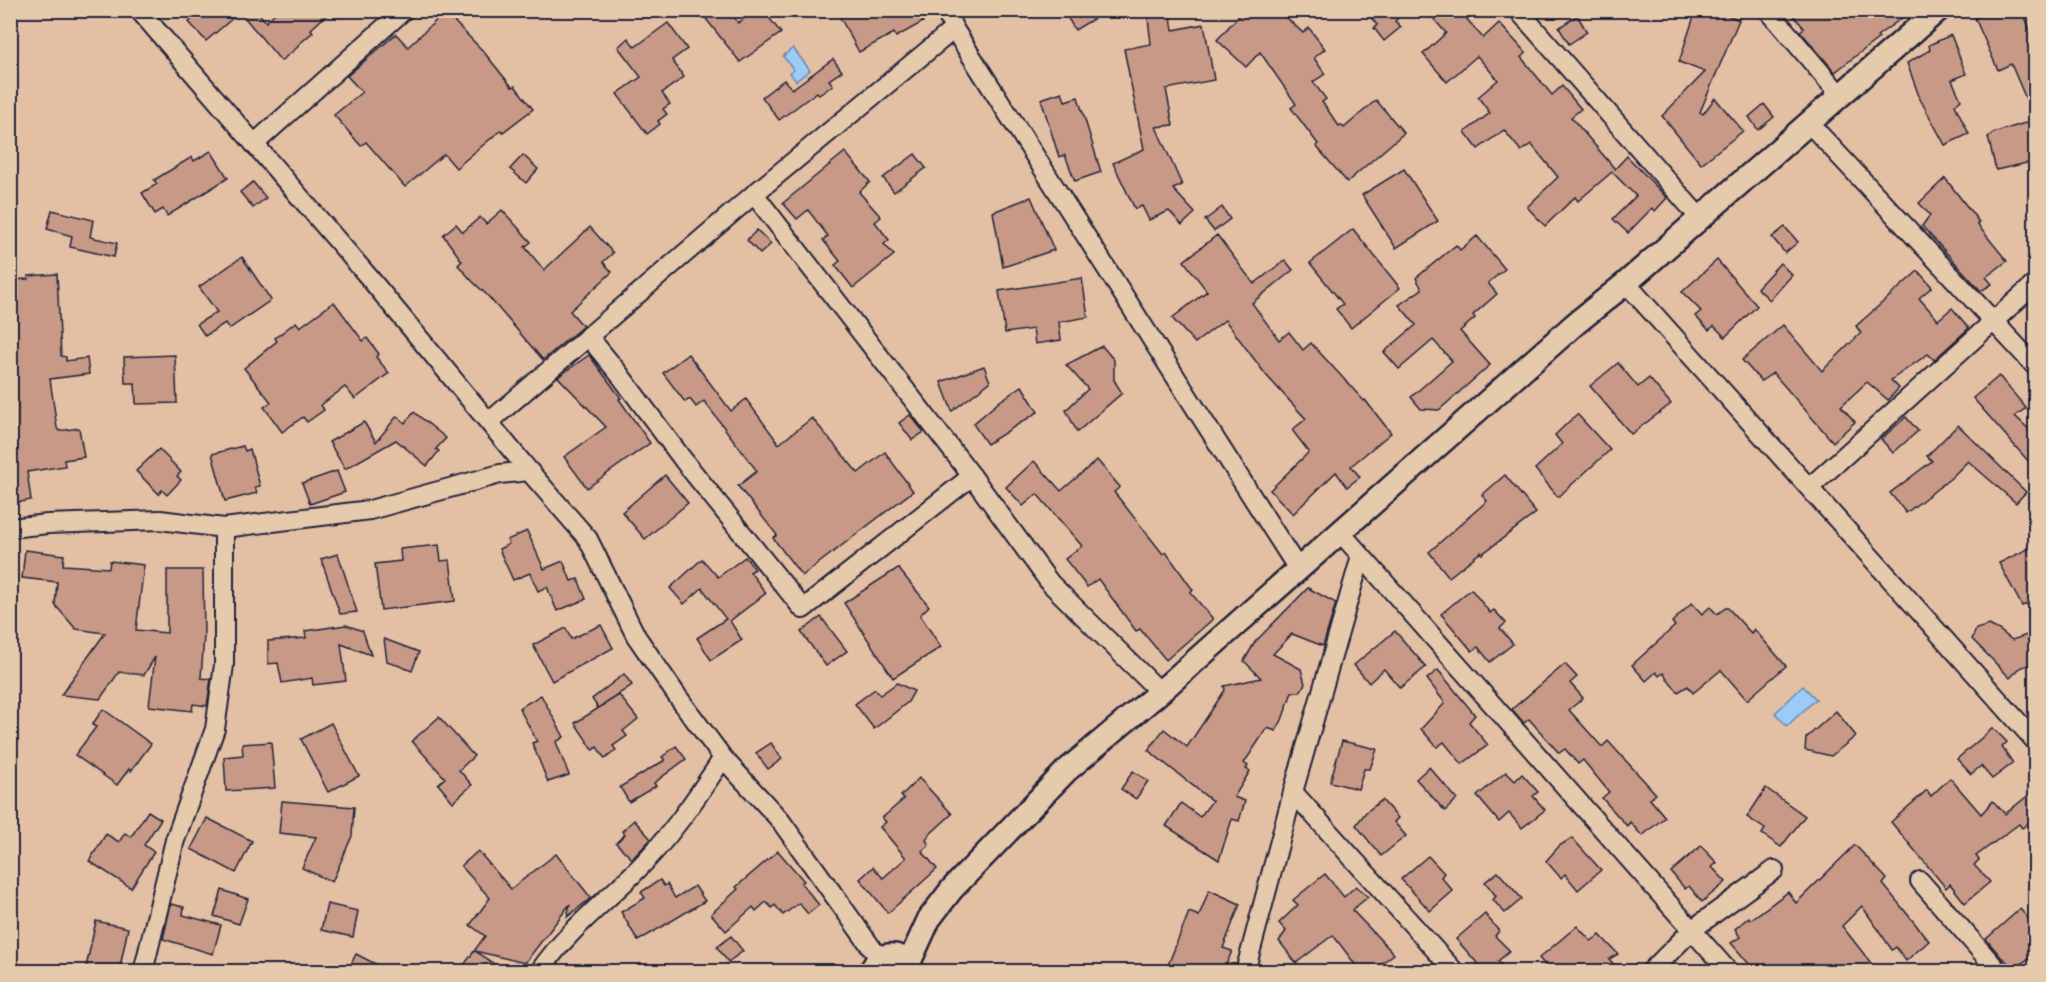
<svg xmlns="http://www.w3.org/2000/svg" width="2046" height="982" font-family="'Comic Neue',sans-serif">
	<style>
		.water { fill: #9dcbf8; stroke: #6c87ac; stroke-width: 1.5 }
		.building { fill: #c79986; stroke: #22223b; stroke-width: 1.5 }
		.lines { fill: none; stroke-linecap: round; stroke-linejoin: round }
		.minor-casing { stroke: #22223b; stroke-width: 22 }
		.tertiary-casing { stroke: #22223b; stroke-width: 27 }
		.minor { stroke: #e5caac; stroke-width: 18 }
		.tertiary { stroke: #e5caac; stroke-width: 22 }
	</style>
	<rect width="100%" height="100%" fill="#e3c0a4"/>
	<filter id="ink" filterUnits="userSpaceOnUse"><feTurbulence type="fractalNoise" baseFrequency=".0167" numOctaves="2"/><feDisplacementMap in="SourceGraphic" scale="12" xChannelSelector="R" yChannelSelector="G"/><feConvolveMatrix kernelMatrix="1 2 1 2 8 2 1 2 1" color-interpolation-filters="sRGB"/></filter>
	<g filter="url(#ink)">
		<!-- water -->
		<g class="water">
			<path d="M793 48 810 70 796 81 790 73 794 70 783 56Z"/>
			<path d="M1803 686 1816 699 1787 726 1775 713Z"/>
		</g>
		<!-- building -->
		<g class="building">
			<path d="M202 10H256L266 22 278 10H332L311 29 313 32 298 45 299 46 281 61 240 12 206 41 189 22Z"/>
			<path d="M699 10H729L738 23 756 10H763L781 33 740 62Z"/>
			<path d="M836 10H916L923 22 896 37 894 33 859 52Z"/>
			<path d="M1063 10H1108L1075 30Z"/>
			<path d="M1147 10H1170L1173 30 1204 24 1214 80 1166 89 1173 125 1156 127 1182 185 1173 189 1195 213 1182 225 1169 211 1149 220 1142 206 1135 209 1113 163 1144 149 1124 49 1151 44Z"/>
			<path d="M1244 10H1278L1303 33 1309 28 1325 49 1314 58 1325 74 1313 82 1326 99 1322 102 1339 126 1341 125 1344 128 1376 100 1404 133 1347 182 1316 146 1318 144 1291 108 1296 104 1260 52 1246 67 1217 40Z"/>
			<path d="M1365 10H1407L1395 21 1401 27 1384 41 1374 28 1377 25Z"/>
			<path d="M1426 10H1459L1483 38 1499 23 1526 53 1521 57 1552 95 1562 86 1581 109 1571 117 1615 169 1627 156 1667 198 1655 211 1652 208 1628 233 1613 219 1636 196 1612 172 1578 201 1575 197 1545 226 1527 207 1558 177 1531 144 1521 151 1504 130 1478 149 1465 132 1490 113 1478 97 1498 80 1477 56 1447 82 1423 54 1446 33Z"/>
			<path d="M1696 10H1716L1739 20 1700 112 1703 114 1715 98 1743 131 1701 164 1662 116 1705 72 1679 62Z"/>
			<path d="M1789 10H1913L1877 36 1879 38 1835 72 1800 31 1804 28Z"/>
			<path d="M1992 10H2022L2036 44V161L1996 170 1988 137 1993 133 2035 120 2011 64 1998 70 1975 18Z"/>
			<path d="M445 12 483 51 512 87 515 86 533 109 503 132 501 130 456 168 444 154 405 187 366 142 361 146 334 115 362 92 347 76 396 34 408 47Z"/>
			<path d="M1577 15 1587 32 1569 44 1559 28Z"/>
			<path d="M668 23 687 49 672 60 684 77 662 93 670 104 663 109 667 114 658 121 660 124 647 134 617 94 641 77 618 47 628 38 635 47Z"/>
			<path d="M1951 35 1966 74 1952 80 1961 100 1955 105 1969 134 1945 145 1920 99 1907 63 1930 50 1929 45Z"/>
			<path d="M833 59 842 71 829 80 833 85 819 95 817 92 779 120 762 97 784 80 792 89Z"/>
			<path d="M1062 92 1065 101 1078 97 1101 172 1075 181 1065 155 1059 157 1041 99Z"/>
			<path d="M1764 104 1774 117 1758 130 1749 117Z"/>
			<path d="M211 151 228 178 167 216 163 209 155 214 142 193 157 184 154 180 192 157 194 161Z"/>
			<path d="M845 152 870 182 859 192 881 217 875 222 889 240 884 244 894 255 853 288 835 265 840 261 823 240 828 236 808 210 797 219 783 203Z"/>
			<path d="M915 154 926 168 894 192 883 178Z"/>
			<path d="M523 155 538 169 526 183 510 169Z"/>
			<path d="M1404 169 1438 221 1396 248 1362 195Z"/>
			<path d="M1945 178 1979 222 1977 224 2007 261 1986 277 1992 284 1981 291 1922 226 1930 215 1919 203Z"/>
			<path d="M253 182 266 198 253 208 240 192Z"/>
			<path d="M1031 197 1054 250 1003 267 993 212Z"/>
			<path d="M1222 207 1230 219 1214 231 1205 220Z"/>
			<path d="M52 210 93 220 90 237 117 243 114 257 70 247 72 236 47 229Z"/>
			<path d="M502 210 531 242 525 247 544 270 590 227 613 253 603 262 612 272 570 311 583 326 543 360 487 295 473 282 458 265 462 261 443 235 456 224 463 232 480 217 486 224Z"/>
			<path d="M1785 227 1798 242 1785 253 1772 237Z"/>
			<path d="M1353 229 1400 288 1351 328 1336 309 1343 304 1310 263Z"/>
			<path d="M757 230 771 244 760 254 747 240Z"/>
			<path d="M1217 235 1254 284 1285 260 1293 270 1252 303 1279 340 1289 332 1303 350 1311 343 1364 401 1365 400 1391 433 1351 466 1360 477 1347 487 1336 472 1293 514 1270 490 1309 452 1292 430 1306 419 1266 375 1225 320 1195 343 1172 318 1207 291 1184 261Z"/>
			<path d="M1477 236 1505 269 1488 283 1497 294 1473 315 1475 318 1460 331 1490 365 1439 410 1421 409 1411 397 1452 361 1433 340 1399 369 1384 352 1416 325 1399 305 1422 289 1416 278 1456 245 1460 250Z"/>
			<path d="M242 257 271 300 229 329 225 323 205 336 197 324 217 312 199 287Z"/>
			<path d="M1717 260 1757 306 1725 337 1714 326 1709 330 1695 316 1701 311 1682 292Z"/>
			<path d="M1780 263 1792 275 1770 300 1757 288Z"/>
			<path d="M1918 271 1932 287 1919 298 1938 320 1952 308 1969 328 1934 360 1928 354 1891 380 1899 388 1888 400 1867 382 1841 406 1855 422 1833 442 1773 373 1761 381 1742 360 1783 325 1822 371 1861 333 1856 326Z"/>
			<path d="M57 274 61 356 66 357V361L87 358 89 374 50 379 57 428 59 431 79 428 84 457 64 460 65 466 27 472 31 500 10 504V280L28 279V276Z"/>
			<path d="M1082 278 1088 317 1059 322 1061 340 1035 344 1033 329 1005 333 999 291Z"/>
			<path d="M334 302 363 341 367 338 379 354 376 357 389 373 355 399 345 387 321 405 324 410 307 422 303 417 282 432 264 407 271 402 244 368 277 341 275 338 296 322 300 327Z"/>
			<path d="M1102 346 1114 360V380L1122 393 1077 432 1066 410 1088 389 1066 365Z"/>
			<path d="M688 354 731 411 746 399 779 444 812 418 858 473 885 452 913 491 802 576 773 538 777 535 738 486 757 471 704 401 696 407 690 399 685 402 663 373Z"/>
			<path d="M175 355 177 403 136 404 135 383H125L124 357Z"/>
			<path d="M589 355 621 398 619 399 650 443 587 488 564 457 606 427 558 377Z"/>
			<path d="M1618 363 1638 387 1649 378 1671 404 1631 434 1590 386Z"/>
			<path d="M984 366 990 382 952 411 941 382Z"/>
			<path d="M1999 376 2026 408 2015 416 2036 436V470L1973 398Z"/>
			<path d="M1022 386 1038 412 987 444 973 424 1000 401Z"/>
			<path d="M414 412 446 438 436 449 439 451 427 466 396 440 345 469 329 442 364 422 376 442 397 416 405 423Z"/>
			<path d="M1577 414 1610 450 1558 497 1535 469 1562 444 1555 435Z"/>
			<path d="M910 415 924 432 912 440 899 423Z"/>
			<path d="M1906 417 1918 431 1893 453 1881 439Z"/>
			<path d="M1958 425 2026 492 2016 503 1968 461 1951 478 1906 513 1890 493 1932 461 1927 456Z"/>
			<path d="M243 446 245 451 250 449 260 486 255 487 257 493 225 501 212 454Z"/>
			<path d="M159 449 181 472 177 476 181 480 167 495 162 490 159 494 136 471Z"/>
			<path d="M1097 460 1120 487 1114 492 1163 554 1166 552 1193 590 1190 592 1213 619 1166 660 1140 629 1136 631 1098 579 1087 587 1065 559 1082 546 1037 494 1023 506 1006 487 1034 461 1061 491Z"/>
			<path d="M337 471 345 492 310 504 302 483Z"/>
			<path d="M665 475 688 503 645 539 622 512Z"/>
			<path d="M1505 475 1536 513 1482 554 1481 552 1449 577 1429 552 1487 501 1482 495Z"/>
			<path d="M527 531 544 569 563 561 571 581 578 579 586 599 557 611 547 587 538 591 530 573 513 580 499 549 509 544 507 540Z"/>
			<path d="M439 545 441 561 450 560 455 601 381 610 375 564 401 561 400 549Z"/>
			<path d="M2036 545V600L2022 606 1999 563Z"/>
			<path d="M25 550 64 555 63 565 109 568 110 561 144 565 136 630 167 633V570H203L204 636 201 678 211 679 207 706 193 704 192 711 149 706 155 657 144 675 119 672 100 699 61 695 105 633 76 629 55 605 57 582 22 578Z"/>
			<path d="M338 554 357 612 340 614 321 559Z"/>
			<path d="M745 557 755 569 750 572 766 593 730 621 742 640 711 660 697 638 726 619 702 588 684 604 670 588 702 559 718 577Z"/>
			<path d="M898 568 929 606 920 615 941 647 893 678 844 603Z"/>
			<path d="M1308 588 1336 603 1323 646 1292 634 1273 654 1301 669 1305 684 1300 692H1292L1282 720 1276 731 1267 728 1244 763 1248 766 1246 769 1250 771 1234 797 1245 801 1239 821 1232 819 1219 860 1166 826 1181 803 1200 817 1212 801 1148 750 1164 729 1187 747 1225 690 1224 686 1261 678 1244 661 1255 642Z"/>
			<path d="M1471 589 1490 613 1494 610 1506 623 1500 628 1513 644 1490 662 1478 647 1472 651 1441 614Z"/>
			<path d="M1692 603 1702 614 1710 607 1717 614 1727 607 1751 633 1754 629 1786 666 1747 700 1721 670 1693 693 1688 686 1678 692 1663 673 1659 676 1656 672 1646 681 1632 665 1675 626 1672 622Z"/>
			<path d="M821 617 847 651 826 666 801 632Z"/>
			<path d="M346 625 363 631 371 655 341 644 346 681 313 685 312 678 282 683 278 663 268 664V641L306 638 305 631Z"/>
			<path d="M601 625 613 648 552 681 533 645 566 628 571 639Z"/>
			<path d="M1989 625 1999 630 2012 640 2036 632V662L2020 668 2010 678 1972 639 1976 629Z"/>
			<path d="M1395 631 1426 667 1400 688 1384 669 1369 683 1354 665Z"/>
			<path d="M384 639 419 652 412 671 387 661Z"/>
			<path d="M1565 664 1577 677 1570 683 1583 698 1569 710 1602 747 1608 741 1656 794 1650 799 1665 817 1642 836 1630 822 1627 826 1602 798 1609 792 1583 760 1578 764 1565 749 1559 753 1529 719 1524 723 1512 709Z"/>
			<path d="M1438 670 1475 715 1469 722 1488 745 1462 764 1444 742 1437 747 1421 729 1445 703 1427 679Z"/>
			<path d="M624 674 632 685 598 708 592 699Z"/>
			<path d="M897 683 914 691 908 702 874 729 855 704 875 689 880 695Z"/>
			<path d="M541 695 564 737 556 742 569 775 548 782 532 743 537 741 519 708Z"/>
			<path d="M619 695 638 719 623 731 627 736 613 746 616 750 605 759 597 747 593 750 575 723Z"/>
			<path d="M103 709 151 744 131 771 129 769 117 785 75 755 96 727 92 725Z"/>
			<path d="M1836 711 1856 736 1831 756 1805 750 1806 738Z"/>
			<path d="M439 717 474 756 459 770 472 785 453 802 438 784 445 778 412 741Z"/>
			<path d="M331 723 359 776 328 792 301 739Z"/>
			<path d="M1993 728 2007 742 2002 747 2013 763 1992 779 1981 766 1971 774 1957 759Z"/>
			<path d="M1342 741 1377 749 1370 769H1364L1358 789 1330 782Z"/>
			<path d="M271 742 275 788 226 791 224 757 243 755 242 744Z"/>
			<path d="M771 743 782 759 768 769 756 753Z"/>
			<path d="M676 746 686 759 654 783 656 786 629 802 620 787 665 760 662 757Z"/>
			<path d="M1429 767 1457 799 1445 811 1416 779Z"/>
			<path d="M1133 771 1148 781 1136 799 1121 789Z"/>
			<path d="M1506 772 1515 781 1522 774 1538 792 1533 796 1545 810 1522 828 1509 813 1499 822 1477 796Z"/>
			<path d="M919 778 952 814 929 835 926 840 929 845 922 851 937 869 888 913 860 879 873 867 883 878 906 858 880 827 886 822 882 818 904 799 901 796Z"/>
			<path d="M1950 778 1981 814 1993 801 2005 814 2036 789V818L2022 828 2019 824 1976 856 1979 860 1974 865 1990 882 1965 903 1950 884 1946 888 1891 822 1927 790 1931 796Z"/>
			<path d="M1766 788 1805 816 1781 847 1762 834 1765 829 1747 817Z"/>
			<path d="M1382 800 1398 818 1394 822 1406 836 1381 856 1356 825 1366 812Z"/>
			<path d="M282 801 354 807 352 836 332 882 302 868 316 837 279 833Z"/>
			<path d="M148 811 161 819 144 845 154 852 131 888 89 861 106 834 119 842 125 833 131 837Z"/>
			<path d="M207 818 252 841 236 873 191 849Z"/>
			<path d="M634 820 651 839 632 859 616 843 625 834 622 831Z"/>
			<path d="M1572 838 1601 870 1578 890 1565 874 1561 878 1546 861 1559 846Z"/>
			<path d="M1855 845 1887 879 1883 884 1929 941 1906 961 1896 947 1892 950 1862 906 1842 926 1878 972H1756L1731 943 1740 937 1735 929 1749 917 1750 920 1788 892 1796 903Z"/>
			<path d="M1701 846 1717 863 1712 867 1726 882 1702 902 1689 886 1685 889 1671 872Z"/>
			<path d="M478 851 511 889 556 854 591 898 567 917 570 904 525 963 475 951 506 972H459L485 936 470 925 490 898 461 866Z"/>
			<path d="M778 851 804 881 801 883 819 905 808 914 799 903 783 915 775 905 772 908 766 902 756 911 753 907 726 931 711 914 738 889 736 887Z"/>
			<path d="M1428 856 1444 873 1441 877 1453 891 1430 911 1401 879Z"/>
			<path d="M1498 872 1522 899 1505 913 1493 900 1496 896 1485 882Z"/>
			<path d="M1325 874 1344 897 1356 886 1368 897 1352 910 1394 954 1370 972H1361L1333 935 1296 963 1279 941 1286 931 1279 923 1298 905 1293 900Z"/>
			<path d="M660 880 664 886 667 884 675 898 695 886 705 901 638 941 621 912 645 898 641 892Z"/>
			<path d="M222 890 248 899 239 924 214 916Z"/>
			<path d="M1209 890 1240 904 1223 948 1232 951 1223 972H1185L1168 965 1189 912 1199 916Z"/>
			<path d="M171 904 184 907 183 915 221 925 213 954 163 939Z"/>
			<path d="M327 904 358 911 353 937 321 930Z"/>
			<path d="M2020 909 2036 927 2028 935 2036 945V953L2015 968 2001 957 1986 939Z"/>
			<path d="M1485 914 1499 931 1495 936 1510 951 1498 961 1508 972H1485L1456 939Z"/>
			<path d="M96 921 128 928 119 972H85Z"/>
			<path d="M1577 926 1591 941 1600 935 1618 954 1609 959 1621 972H1551L1539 958Z"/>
			<path d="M731 936 743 951 728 962 717 947Z"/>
			<path d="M356 954 391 972H347Z"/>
		</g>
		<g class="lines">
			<!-- minor casing -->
			<g class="minor-casing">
				<g id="minor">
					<path d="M139 10 367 275 529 471"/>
					<path d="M945 10 954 29 1298 569"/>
					<path d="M1518 10 1699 217"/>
					<path d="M1768 10 1840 95"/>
					<path d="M1809 123 2036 367"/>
					<path d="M254 144 404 10"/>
					<path d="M754 194 972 476 1050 583 1160 692"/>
					<path d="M1626 283 2036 742"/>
					<path d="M588 336 620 375 684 461 803 609 972 476"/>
					<path d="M489 422 754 194 954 29"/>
					<path d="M1810 487 2036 283"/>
					<path d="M10 528 48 524 160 520 224 528 370 510 500 474 529 471 588 539 636 636 678 697 723 758 780 820 879 958"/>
					<path d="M1341 533 1729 972"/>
					<path d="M1293 792 1455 972"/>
					<path d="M1920 881 1999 972"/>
					<path d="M143 972 175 840 215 729 224 665V528"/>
					<path d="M539 972C565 934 600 906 632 875 669 839 695 800 723 758"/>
					<path d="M1245 972 1293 792 1361 556"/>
					<path d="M1650 972 1693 929 1774 870"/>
				</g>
			</g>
			<!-- tertiary casing -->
			<g class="tertiary-casing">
				<g id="tertiary">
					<path d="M909 963 929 919 952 889 1066 771 1160 692 1575 324 1626 283 1938 10"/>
					<path d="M870 972 879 958C894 952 907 956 913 972"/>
				</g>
			</g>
			<!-- minor -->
			<use href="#minor" class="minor"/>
			<!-- tertiary -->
			<use href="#tertiary" class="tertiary"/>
		</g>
	</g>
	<!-- margin -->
	<rect width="2046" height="982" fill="none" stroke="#e5caac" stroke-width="36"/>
	<rect x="18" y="18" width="2010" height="946" fill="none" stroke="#22223b" stroke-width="2" filter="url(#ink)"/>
</svg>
